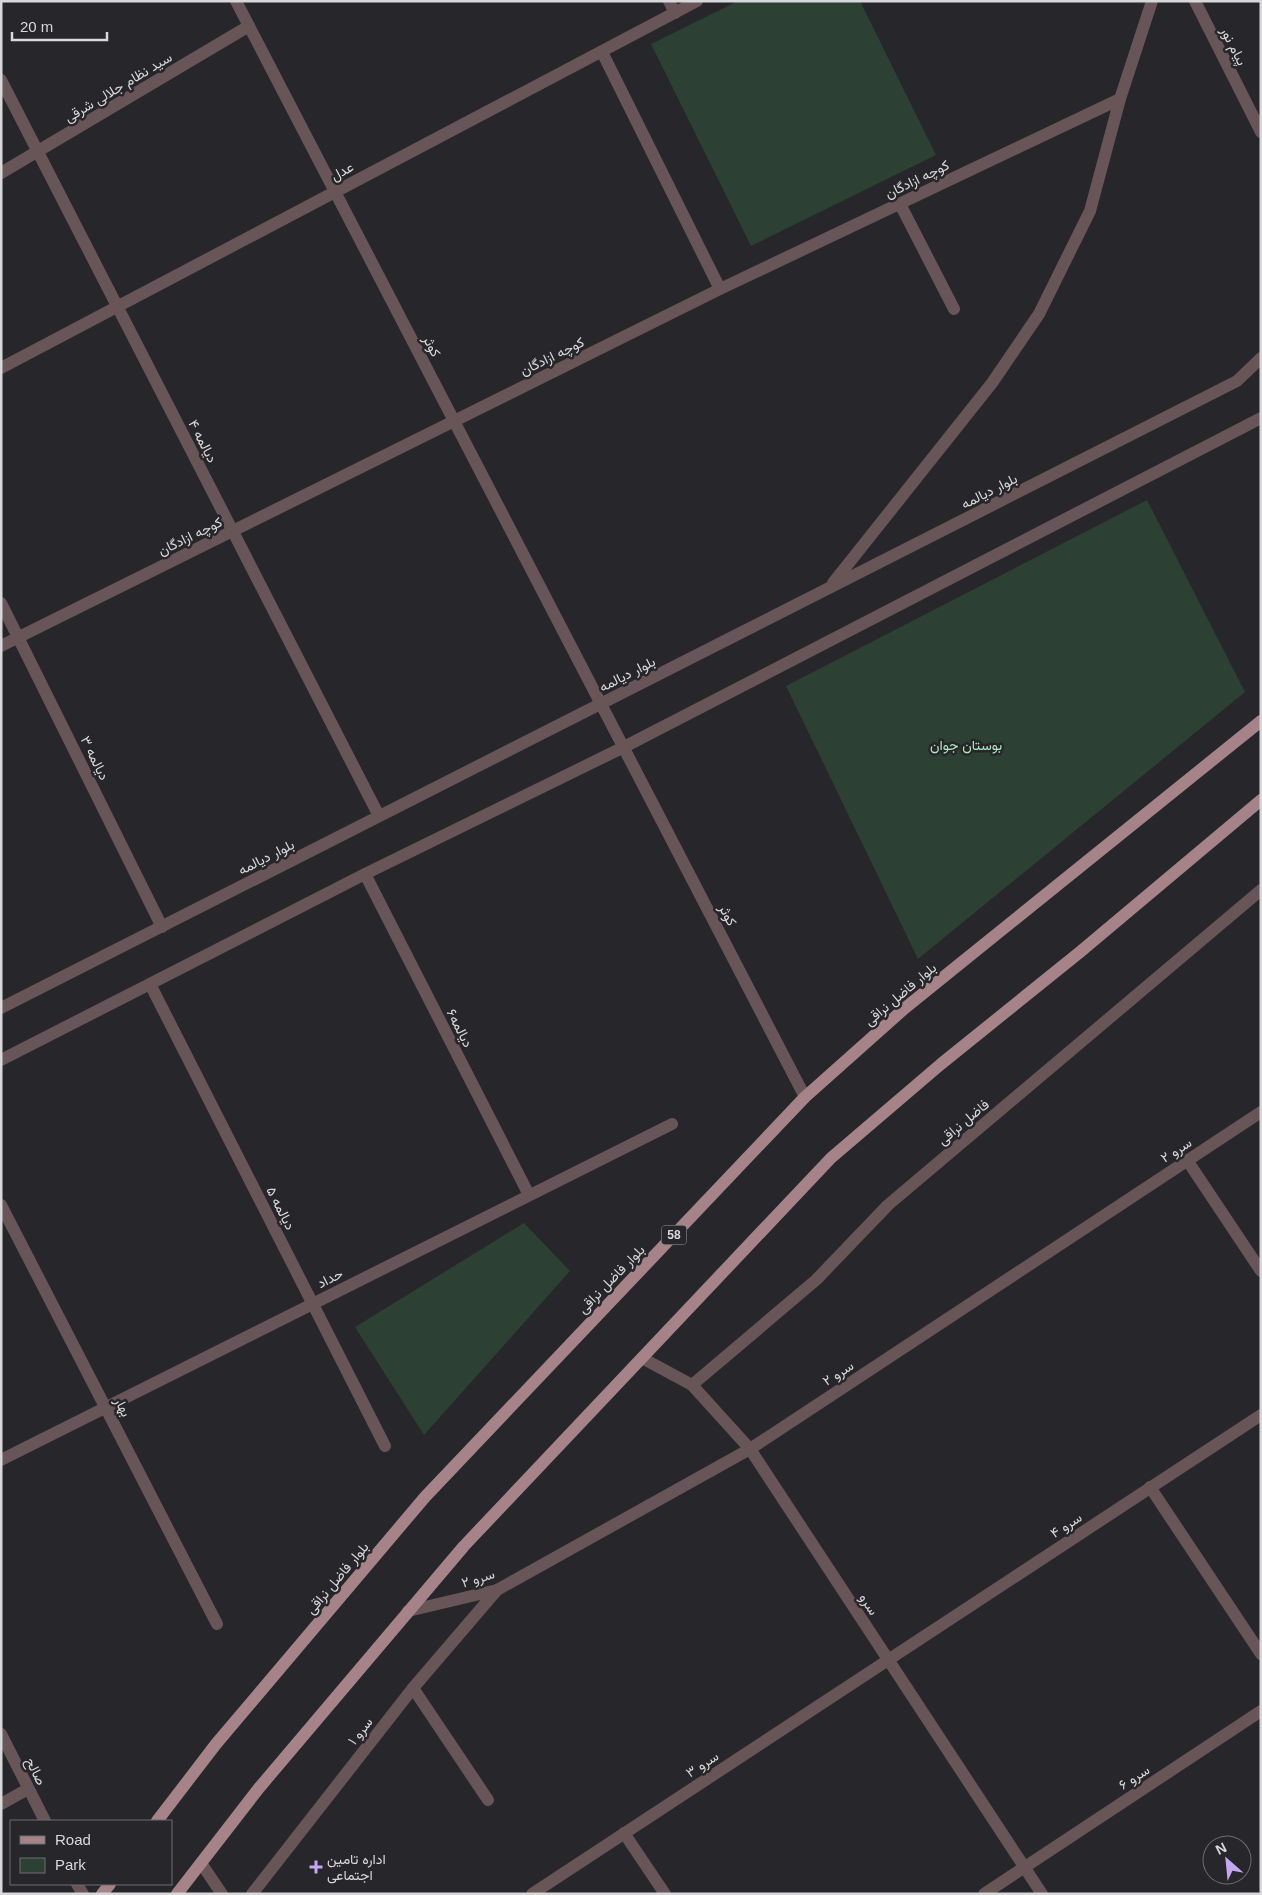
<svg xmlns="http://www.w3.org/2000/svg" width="1262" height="1895" font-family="Helvetica,Vazirmatn,sans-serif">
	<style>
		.green { fill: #2c4033 }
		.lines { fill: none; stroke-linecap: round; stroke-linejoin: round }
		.minor { stroke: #675558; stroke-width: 12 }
		.major { stroke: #a68289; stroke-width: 12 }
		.poi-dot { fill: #c5a7f1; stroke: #27262a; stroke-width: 2 }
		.labels { text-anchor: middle; stroke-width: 5; stroke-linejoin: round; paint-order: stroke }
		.shield { fill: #27262a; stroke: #a3a3a5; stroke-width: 1 }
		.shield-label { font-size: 12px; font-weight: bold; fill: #d8d8da }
		.street-label { font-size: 14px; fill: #d8d8da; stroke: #27262a }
		.park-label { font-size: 14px; fill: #ade8c0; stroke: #27262a }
		.poi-label { font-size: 14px; fill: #d8d8da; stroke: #27262a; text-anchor: start }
	</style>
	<rect width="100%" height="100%" fill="#27262a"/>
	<!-- green -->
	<g class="green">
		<path d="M738 1H860L936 155 751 246 651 44Z"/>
		<path d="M1147 500 1245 692 918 959 786 686Z"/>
		<path d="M524 1223 570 1271 424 1435 355 1327Z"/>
	</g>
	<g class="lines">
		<!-- minor -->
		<g class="minor">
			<path d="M236 1 805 1097"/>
			<path d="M669 1 675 13"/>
			<path d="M1195 1 1261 132"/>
			<path d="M602 52 720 289"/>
			<path d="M1 80 379 816"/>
			<path d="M1 173 249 26"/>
			<path d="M900 204 954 309"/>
			<path d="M1 368 697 1"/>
			<path d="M833 583 992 383 1039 314 1090 211 1120 99 1152 1"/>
			<path d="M1 603 162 927"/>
			<path d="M1 646 720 289 1120 99"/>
			<path d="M365 874 529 1195"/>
			<path d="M150 984 385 1446"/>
			<path d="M1 1008 1237 381 1261 358"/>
			<path d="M1 1060 365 874 624 747 1261 418"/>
			<path d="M1187 1160 1261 1271"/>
			<path d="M1 1205 217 1624"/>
			<path d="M642 1358 692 1385 750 1449 1042 1894"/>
			<path d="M692 1385 816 1280 888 1205 1261 890"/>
			<path d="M1 1460 672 1124"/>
			<path d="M1150 1487 1261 1654"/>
			<path d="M408 1611 497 1590 750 1449 1261 1112"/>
			<path d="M413 1688 488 1800"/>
			<path d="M1 1734 45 1821"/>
			<path d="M1 1804 28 1789"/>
			<path d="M624 1833 665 1894"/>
			<path d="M201 1863 222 1894"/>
			<path d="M77 1884 83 1894"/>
			<path d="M252 1894 413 1688 497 1590"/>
			<path d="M532 1894 1261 1415"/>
			<path d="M984 1894 1261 1711"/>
		</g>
		<!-- major -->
		<g class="major">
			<path d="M157 1821 216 1744 425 1497 805 1097 905 1008 1261 721"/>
			<path d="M102 1894 110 1884"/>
			<path d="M177 1894 259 1788 464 1546 831 1158 941 1064 1080 952 1261 800"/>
		</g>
	</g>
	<!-- markers -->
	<path class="poi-dot" d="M313.5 1859.5h5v5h5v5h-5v5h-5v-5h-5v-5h5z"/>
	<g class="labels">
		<!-- shield labels -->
		<rect class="shield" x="661.5" y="1225.5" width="25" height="19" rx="4"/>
		<g class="shield-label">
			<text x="674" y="1239">58</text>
		</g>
		<!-- street labels -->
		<g class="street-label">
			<text transform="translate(1234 46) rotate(63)" y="5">پیام نور</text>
			<text transform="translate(118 87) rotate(-31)" y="5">سید نظام جلالی شرقی</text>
			<text transform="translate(342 171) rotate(-28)" y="5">عدل</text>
			<text transform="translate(917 179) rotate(-26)" y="5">کوچه ازادگان</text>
			<text transform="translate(432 346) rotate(63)" y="5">کوثر</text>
			<text transform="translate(552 356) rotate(-26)" y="5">کوچه ازادگان</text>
			<text transform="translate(203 441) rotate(63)" y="5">دیالمه ۴</text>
			<text transform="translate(989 491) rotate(-27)" y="5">بلوار دیالمه</text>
			<text transform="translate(190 536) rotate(-26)" y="5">کوچه ازادگان</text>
			<text transform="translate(627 674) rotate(-27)" y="5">بلوار دیالمه</text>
			<text transform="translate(95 758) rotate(64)" y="5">دیالمه ۳</text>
			<text transform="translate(266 857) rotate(-27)" y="5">بلوار دیالمه</text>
			<text transform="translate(728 915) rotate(63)" y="5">کوثر</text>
			<text transform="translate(900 994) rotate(-40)" y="5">بلوار فاضل نراقی</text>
			<text transform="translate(460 1028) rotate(63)" y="5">دیالمه۶</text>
			<text transform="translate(963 1122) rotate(-40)" y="5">فاضل نراقی</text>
			<text transform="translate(1176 1150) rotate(-33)" y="5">سرو ۲</text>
			<text transform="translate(281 1208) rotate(63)" y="5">دیالمه ۵</text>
			<text transform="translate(330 1278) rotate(-27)" y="5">حداد</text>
			<text transform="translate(611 1279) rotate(-46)" y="5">بلوار فاضل نراقی</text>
			<text transform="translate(838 1373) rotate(-33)" y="5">سرو ۲</text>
			<text transform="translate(123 1407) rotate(63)" y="5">بهار</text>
			<text transform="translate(1066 1525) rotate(-33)" y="5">سرو ۴</text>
			<text transform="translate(337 1578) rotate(-50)" y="5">بلوار فاضل نراقی</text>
			<text transform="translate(478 1578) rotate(-17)" y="5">سرو ۲</text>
			<text transform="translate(869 1604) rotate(57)" y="5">سرو</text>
			<text transform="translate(360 1731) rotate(-52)" y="5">سرو ۱</text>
			<text transform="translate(702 1764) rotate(-33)" y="5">سرو ۳</text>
			<text transform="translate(36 1771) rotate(64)" y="5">صالح</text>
			<text transform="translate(1134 1777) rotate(-33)" y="5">سرو ۶</text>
		</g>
		<!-- park labels -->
		<g class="park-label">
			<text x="966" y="750">بوستان جوان</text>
		</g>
		<!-- poi labels -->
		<g class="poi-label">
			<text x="327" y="1864">اداره تامین<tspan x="327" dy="16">اجتماعی</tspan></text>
		</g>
	</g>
	<!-- border -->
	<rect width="1262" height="1895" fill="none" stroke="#d8d8da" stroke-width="5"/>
	<!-- legend -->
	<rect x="10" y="1820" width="162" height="65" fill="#27262a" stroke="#6e6d70"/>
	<rect x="20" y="1836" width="25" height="8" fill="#a68289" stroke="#6e6d70"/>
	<text x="55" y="1845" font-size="15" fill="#d8d8da">Road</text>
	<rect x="20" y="1858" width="25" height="15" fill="#2c4033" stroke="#6e6d70"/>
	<text x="55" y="1870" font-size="15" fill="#d8d8da">Park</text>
	<!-- north arrow -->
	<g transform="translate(1227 1860) rotate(333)"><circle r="24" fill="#27262a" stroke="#6e6d70"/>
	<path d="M0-4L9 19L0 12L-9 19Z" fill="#c5a7f1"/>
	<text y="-8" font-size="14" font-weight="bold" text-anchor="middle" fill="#d8d8da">N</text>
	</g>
	<!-- scale -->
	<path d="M12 32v8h95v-8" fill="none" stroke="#d8d8da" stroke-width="2.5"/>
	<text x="20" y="32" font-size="15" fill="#d8d8da" stroke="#27262a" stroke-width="4" paint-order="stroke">20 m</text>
</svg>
